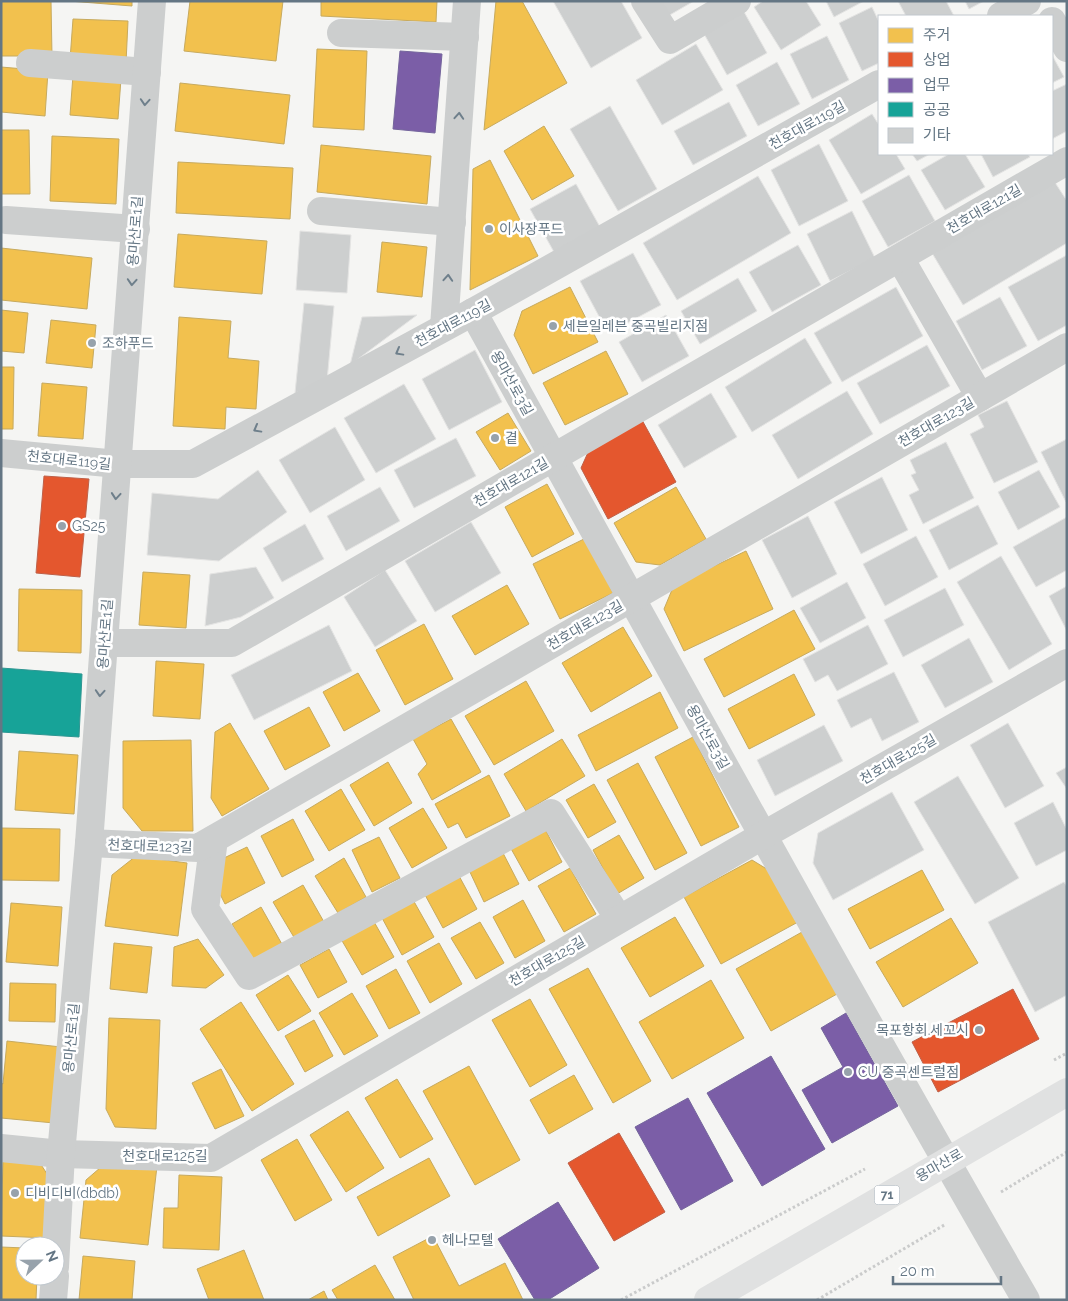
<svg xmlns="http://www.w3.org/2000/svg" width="1068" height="1301" font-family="Raleway,'Noto Sans KR',sans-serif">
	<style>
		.homes { fill: #f2c14e; stroke: #c7aa5e }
		.shops { fill: #e4572e; stroke: #be6048 }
		.offices { fill: #7b5ea7; stroke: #74659c }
		.public { fill: #17a398; stroke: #2e9692 }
		.building { fill: #cdcfcf; stroke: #e4e4e3 }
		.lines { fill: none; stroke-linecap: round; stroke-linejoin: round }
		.path { stroke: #cacbcb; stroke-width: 3; stroke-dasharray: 2.5 2.5; stroke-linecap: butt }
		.minor { stroke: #cccece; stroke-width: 28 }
		.major { stroke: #e0e1e1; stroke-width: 28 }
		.oneway { stroke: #6e7f8b }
		.poi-dot { fill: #97a2ab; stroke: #fff; stroke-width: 2 }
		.labels { text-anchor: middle; stroke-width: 5; stroke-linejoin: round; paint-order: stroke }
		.shield { fill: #fff; stroke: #929fa9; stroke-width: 1 }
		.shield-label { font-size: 12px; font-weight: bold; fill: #647684 }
		.street-label { font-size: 14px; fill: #647684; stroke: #fff }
		.poi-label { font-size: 14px; fill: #647684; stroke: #fff; text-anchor: start }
	</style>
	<rect width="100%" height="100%" fill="#f5f5f3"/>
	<!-- homes -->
	<g class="homes">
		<path d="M1 1H51L52 56H1Z"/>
		<path d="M69 1H132V6Z"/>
		<path d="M190 1H283L276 61 184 51Z"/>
		<path d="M321 1H437L436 22 321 16Z"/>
		<path d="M496 1H522L567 83 484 130Z"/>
		<path d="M73 19 128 21 126 63 70 60Z"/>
		<path d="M317 49 367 51 364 130 313 127Z"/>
		<path d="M1 67 48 71 45 116 1 112Z"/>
		<path d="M73 75 121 79 118 119 70 115Z"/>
		<path d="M180 83 290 95 284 144 175 131Z"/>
		<path d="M544 126 574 176 532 200 504 151Z"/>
		<path d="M1 130H29L30 194H1Z"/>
		<path d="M52 136 119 139 116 204 50 201Z"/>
		<path d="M321 145 431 156 427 204 317 192Z"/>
		<path d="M490 160 538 256 470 290 473 169Z"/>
		<path d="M178 162 293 168 290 219 176 213Z"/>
		<path d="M178 234 267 241 262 294 174 287Z"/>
		<path d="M382 242 427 247 422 297 377 292Z"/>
		<path d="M1 248 92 258 87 309 1 300Z"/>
		<path d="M570 287 598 342 533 374 514 335 522 311Z"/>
		<path d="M1 310 28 313 24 353 1 351Z"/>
		<path d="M179 317 231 321 228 358 259 361 256 409 226 407 225 429 173 426Z"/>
		<path d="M51 320 96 325 92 368 46 363Z"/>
		<path d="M606 351 628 394 565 425 543 383Z"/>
		<path d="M1 367H14L13 429H1Z"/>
		<path d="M42 383 87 387 83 439 38 436Z"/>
		<path d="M508 413 531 451 500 470 476 432Z"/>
		<path d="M547 484 574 534 532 557 505 507Z"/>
		<path d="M676 487 706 539 660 565 636 562 614 523Z"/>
		<path d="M586 538 613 593 560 619 533 564Z"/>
		<path d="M746 551 773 609 684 651 664 609 674 585Z"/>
		<path d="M143 572 190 575 186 628 139 625Z"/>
		<path d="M507 585 529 624 475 655 452 616Z"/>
		<path d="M19 589 82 590 81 653 18 651Z"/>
		<path d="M794 610 815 649 724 697 704 659Z"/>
		<path d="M424 624 453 679 405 705 376 650Z"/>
		<path d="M623 627 652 676 591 712 562 663Z"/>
		<path d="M156 661 204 664 200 719 153 716Z"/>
		<path d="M358 673 380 711 344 731 323 692Z"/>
		<path d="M794 674 815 715 749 749 728 709Z"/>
		<path d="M526 681 554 731 494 765 465 716Z"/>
		<path d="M660 692 678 728 596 771 578 735Z"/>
		<path d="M309 707 330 746 285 770 264 731Z"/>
		<path d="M451 719 481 772 432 800 418 774 427 764 413 739Z"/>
		<path d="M230 723 269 789 222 816 211 798 215 732Z"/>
		<path d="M693 737 739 827 701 846 655 757Z"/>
		<path d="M562 739 585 776 526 811 504 774Z"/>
		<path d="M191 740 193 831H142L123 808V741Z"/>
		<path d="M19 751 78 755 74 814 15 810Z"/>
		<path d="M388 762 412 803 374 826 350 785Z"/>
		<path d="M638 763 687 853 655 870 607 780Z"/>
		<path d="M489 775 510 816 466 838 458 823 448 828 435 804Z"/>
		<path d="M594 784 616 822 588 838 566 800Z"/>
		<path d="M341 789 365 830 329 851 305 811Z"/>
		<path d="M423 808 447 848 412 868 389 828Z"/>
		<path d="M293 819 314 860 282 877 261 836Z"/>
		<path d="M544 827 562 862 529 881 509 845Z"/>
		<path d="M1 828 60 829 59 881 1 880Z"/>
		<path d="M619 835 644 878 617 894 593 850Z"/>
		<path d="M379 837 400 878 372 892 352 850Z"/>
		<path d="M247 847 265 883 225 904 213 880 224 858Z"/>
		<path d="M503 853 519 884 484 902 469 870Z"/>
		<path d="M136 856 187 863 178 936 105 926 112 875Z"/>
		<path d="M344 858 366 897 338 913 315 876Z"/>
		<path d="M752 860 770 871 798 922 721 964 684 897Z"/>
		<path d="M570 868 596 914 564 932 538 886Z"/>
		<path d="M922 870 944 910 870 949 848 909Z"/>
		<path d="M458 874 477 909 443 928 424 893Z"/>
		<path d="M303 885 324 922 295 939 273 902Z"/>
		<path d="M412 898 434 937 402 955 381 916Z"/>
		<path d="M523 900 545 941 515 958 493 917Z"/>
		<path d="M11 903 62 907 58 966 6 962Z"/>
		<path d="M261 907 283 946 254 963 232 924Z"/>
		<path d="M675 917 704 966 650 997 621 948Z"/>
		<path d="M951 918 978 963 903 1007 876 962Z"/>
		<path d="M373 920 394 957 362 975 341 939Z"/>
		<path d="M480 922 504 963 476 979 451 938Z"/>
		<path d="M802 932 837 994 771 1031 736 969Z"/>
		<path d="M198 939 224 975 206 988 172 986 174 947Z"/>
		<path d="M114 943 152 947 147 993 110 989Z"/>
		<path d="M439 943 462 984 430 1003 407 961Z"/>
		<path d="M329 949 347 982 318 998 300 965Z"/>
		<path d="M588 968 651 1081 613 1103 549 989Z"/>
		<path d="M396 969 420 1013 389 1029 366 986Z"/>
		<path d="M288 975 311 1011 278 1031 256 995Z"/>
		<path d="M711 980 744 1038 672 1079 639 1022Z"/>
		<path d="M10 983 56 984 55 1022 9 1021Z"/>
		<path d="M352 993 378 1036 344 1055 319 1013Z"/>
		<path d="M530 999 567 1065 530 1087 492 1020Z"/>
		<path d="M241 1002 294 1084 252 1111 200 1029Z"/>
		<path d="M109 1018 160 1020 156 1129 115 1127 106 1109Z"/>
		<path d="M314 1020 333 1056 305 1072 285 1036Z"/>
		<path d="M7 1041 61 1047 54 1123 1 1118V1083L3 1084Z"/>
		<path d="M469 1066 520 1160 475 1185 423 1091Z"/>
		<path d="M221 1069 244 1116 215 1129 192 1083Z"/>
		<path d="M574 1075 593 1109 549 1134 530 1100Z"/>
		<path d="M397 1079 433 1139 400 1158 365 1098Z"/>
		<path d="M348 1111 384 1168 346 1192 310 1135Z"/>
		<path d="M297 1139 332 1200 295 1221 261 1160Z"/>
		<path d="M429 1158 450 1196 378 1236 357 1197Z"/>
		<path d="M3 1159 38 1160 51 1180 49 1238 1 1236Z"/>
		<path d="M108 1161 157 1166 148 1245 80 1238 86 1180Z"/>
		<path d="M179 1175 222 1177 219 1250 163 1248 164 1208H178Z"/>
		<path d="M433 1236 459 1286 505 1263 523 1300H414L393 1257Z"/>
		<path d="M1 1247 25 1248V1276H37L36 1300H1Z"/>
		<path d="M244 1250 264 1300H209L197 1269Z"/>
		<path d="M83 1256 135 1261 132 1300H79Z"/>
		<path d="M375 1265 395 1300H338L332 1290Z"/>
		<path d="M324 1291 328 1300H308Z"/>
	</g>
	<!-- shops -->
	<g class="shops">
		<path d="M642 420 676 482 608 519 581 468 590 448Z"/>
		<path d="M44 476 89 479 80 577 36 573Z"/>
		<path d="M1013 989 1039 1039 938 1092 912 1042Z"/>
		<path d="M619 1133 665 1212 614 1241 568 1163Z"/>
	</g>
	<!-- offices -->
	<g class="offices">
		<path d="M400 51 442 54 435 133 393 129Z"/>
		<path d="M846 1013 898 1106 832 1143 802 1090 843 1067 821 1028Z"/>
		<path d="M771 1056 825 1149 762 1186 707 1093Z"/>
		<path d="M688 1098 733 1181 681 1210 635 1127Z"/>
		<path d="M558 1202 599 1268 548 1300H535L498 1239Z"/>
	</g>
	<!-- public -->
	<path class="public" d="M1 668 82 674 79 737 1 732Z"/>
	<!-- building -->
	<g class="building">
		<path d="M553 1H621L642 38 591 68Z"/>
		<path d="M660 1H694L668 16Z"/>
		<path d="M763 1H806L821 25 781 50 754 7Z"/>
		<path d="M826 1H864L834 17Z"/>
		<path d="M898 1H946L954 16H906Z"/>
		<path d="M965 1H984L969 9Z"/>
		<path d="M872 7 879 22V63L862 71 839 23Z"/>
		<path d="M743 10 767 53 727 75 703 32Z"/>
		<path d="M827 36 849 80 812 99 790 54Z"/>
		<path d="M696 44 723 90 662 125 636 80Z"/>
		<path d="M1052 55 1064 77 1052 83Z"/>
		<path d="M777 62 800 104 758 126 736 85Z"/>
		<path d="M1067 84V131L1052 139V91Z"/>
		<path d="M729 102 747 136 693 165 674 131Z"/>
		<path d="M610 106 657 189 618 211 570 129Z"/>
		<path d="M872 114 879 125V154H896L905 169 861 194 829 140Z"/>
		<path d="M819 144 848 201 799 226 771 170Z"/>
		<path d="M912 154H930L917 161Z"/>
		<path d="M949 154H965L985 187 945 210 921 170Z"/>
		<path d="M981 154H1028L1030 157 993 177Z"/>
		<path d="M909 175 935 221 888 247 862 201Z"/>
		<path d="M758 176 791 233 677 300 643 243Z"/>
		<path d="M1054 181 1067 201V243L963 305 932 253Z"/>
		<path d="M576 184 600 227 554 252 530 209Z"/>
		<path d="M852 211 875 258 830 281 807 234Z"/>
		<path d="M300 231 351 235 347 293 296 290Z"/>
		<path d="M798 245 821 285 772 312 749 272Z"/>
		<path d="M633 253 661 305 608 333 580 281Z"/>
		<path d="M1067 255V325L1038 341 1008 287Z"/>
		<path d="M738 278 757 311 700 344 681 311Z"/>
		<path d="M896 287 923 336 842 382 814 333Z"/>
		<path d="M1000 297 1027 346 982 370 956 321Z"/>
		<path d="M304 303 334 306 327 381 295 393Z"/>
		<path d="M417 315 350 365 362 317Z"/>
		<path d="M666 315 689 356 642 382 619 342Z"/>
		<path d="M805 338 832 383 752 432 725 387Z"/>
		<path d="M927 345 950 386 880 424 857 383Z"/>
		<path d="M475 350 502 402 449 430 422 379Z"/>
		<path d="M404 384 436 439 376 473 344 418Z"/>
		<path d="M847 391 873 434 798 479 772 435Z"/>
		<path d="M711 393 737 437 684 468 658 425Z"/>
		<path d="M1007 401 1038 462 994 483 970 434 984 427 978 415Z"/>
		<path d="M335 427 365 480 310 513 279 460Z"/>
		<path d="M456 438 476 476 414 508 394 470Z"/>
		<path d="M1067 439V502H1066L1041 452Z"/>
		<path d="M946 442 974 498 923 524 909 495 919 490 911 475 916 473 910 460Z"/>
		<path d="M258 470 287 512 219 561 147 555 152 493 218 499Z"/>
		<path d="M1039 470 1060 507 1018 530 998 492Z"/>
		<path d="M882 477 908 530 861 554 834 502Z"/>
		<path d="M380 487 400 521 346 551 327 516Z"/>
		<path d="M978 505 998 544 949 570 929 530Z"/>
		<path d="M808 516 837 574 792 598 762 540Z"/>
		<path d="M1067 517V570L1036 587 1013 547Z"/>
		<path d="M471 522 501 573 435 612 405 561Z"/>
		<path d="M305 524 324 559 282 582 263 548Z"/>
		<path d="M916 536 938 577 885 606 863 564Z"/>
		<path d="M1001 556 1052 644 1009 670 957 582Z"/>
		<path d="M256 567 274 598 241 617 205 626 210 574Z"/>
		<path d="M385 570 417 621 375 647 344 597Z"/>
		<path d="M847 582 866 618 820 643 800 608Z"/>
		<path d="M1067 586V631L1049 596Z"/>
		<path d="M945 588 964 625 903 657 884 620Z"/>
		<path d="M329 625 352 671 254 720 231 675Z"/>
		<path d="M868 625 888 664 837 691 828 675 815 682 803 659Z"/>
		<path d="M969 638 993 682 945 708 921 665Z"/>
		<path d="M894 672 919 722 882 741 871 718 851 728 837 700Z"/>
		<path d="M1008 723 1044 786 1005 808 970 745Z"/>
		<path d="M824 725 843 761 775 796 757 760Z"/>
		<path d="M1067 767V789L1056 773Z"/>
		<path d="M958 776 1019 878 975 904 914 802Z"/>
		<path d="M892 792 924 850 833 900 813 863 818 833Z"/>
		<path d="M1053 802 1067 830V850L1036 866 1014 823Z"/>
		<path d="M1064 882 1067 887V995L1035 1012 988 922Z"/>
	</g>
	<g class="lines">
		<!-- path -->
		<g class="path">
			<path d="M1054 1060 1067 1053"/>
			<path d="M1001 1192 1067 1152"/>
			<path d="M621 1300 865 1169"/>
			<path d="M817 1300 946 1224"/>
		</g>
		<!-- minor -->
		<g class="minor">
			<path d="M645 1 670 40 737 1"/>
			<path d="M1001 16 1027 1"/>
			<path d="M1052 21 1067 48"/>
			<path d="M341 33 465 37"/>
			<path d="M30 63 147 72"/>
			<path d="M321 211 452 222"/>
			<path d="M6 220 136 229"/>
			<path d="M900 258 980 397"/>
			<path d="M473 312C656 642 837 973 1026 1300"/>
			<path d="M444 327 467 1"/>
			<path d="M1 453 118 464H193L473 312 879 84"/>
			<path d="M104 643H232L1067 161"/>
			<path d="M214 839 205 909 249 976 551 813 619 919"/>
			<path d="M89 843 198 848 1067 347"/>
			<path d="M1 1148 61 1154 211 1158 762 836 1067 663"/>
			<path d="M55 1267 61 1154 89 843 152 1"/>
			<path d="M53 1300 55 1276"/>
		</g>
		<!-- major -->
		<path class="major" d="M708 1300 1067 1092"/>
	</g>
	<!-- one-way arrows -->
	<defs><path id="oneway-chevron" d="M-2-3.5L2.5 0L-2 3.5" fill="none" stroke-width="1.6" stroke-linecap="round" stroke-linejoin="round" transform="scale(1.25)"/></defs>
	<g class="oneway">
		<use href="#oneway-chevron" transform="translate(145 102) rotate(94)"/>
		<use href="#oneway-chevron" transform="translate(459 116) rotate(-86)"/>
		<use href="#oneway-chevron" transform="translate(448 278) rotate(-86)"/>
		<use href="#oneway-chevron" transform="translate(132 282) rotate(94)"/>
		<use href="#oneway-chevron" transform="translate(399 352) rotate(151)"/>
		<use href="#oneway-chevron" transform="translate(257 429) rotate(151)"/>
		<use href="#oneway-chevron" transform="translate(116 496) rotate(95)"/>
		<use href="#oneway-chevron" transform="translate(100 693) rotate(94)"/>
	</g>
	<!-- markers -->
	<g class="poi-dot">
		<circle cx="489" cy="229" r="5"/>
		<circle cx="553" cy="326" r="5"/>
		<circle cx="92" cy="343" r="5"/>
		<circle cx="495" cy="438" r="5"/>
		<circle cx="62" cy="526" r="5"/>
		<circle cx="979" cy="1030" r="5"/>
		<circle cx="848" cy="1072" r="5"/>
		<circle cx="15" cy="1193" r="5"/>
		<circle cx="432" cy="1240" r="5"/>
	</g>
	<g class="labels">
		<!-- shield labels -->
		<rect class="shield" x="874.5" y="1185.5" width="25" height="19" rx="4"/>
		<g class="shield-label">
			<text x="887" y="1199">71</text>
		</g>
		<!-- street labels -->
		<g class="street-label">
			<text transform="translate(807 125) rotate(-29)" y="5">천호대로119길</text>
			<text transform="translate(984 209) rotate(-30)" y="5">천호대로121길</text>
			<text transform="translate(135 231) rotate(-86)" y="5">용마산로1길</text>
			<text transform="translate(453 323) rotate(-28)" y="5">천호대로119길</text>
			<text transform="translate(512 383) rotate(61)" y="5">용마산로3길</text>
			<text transform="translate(936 422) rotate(-30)" y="5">천호대로123길</text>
			<text transform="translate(69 460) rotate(6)" y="5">천호대로119길</text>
			<text transform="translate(511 482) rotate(-30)" y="5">천호대로121길</text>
			<text transform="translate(585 625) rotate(-30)" y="5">천호대로123길</text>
			<text transform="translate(105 634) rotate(-86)" y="5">용마산로1길</text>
			<text transform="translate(708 737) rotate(61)" y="5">용마산로3길</text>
			<text transform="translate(898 759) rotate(-30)" y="5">천호대로125길</text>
			<text transform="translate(150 846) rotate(2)" y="5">천호대로123길</text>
			<text transform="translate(547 961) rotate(-30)" y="5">천호대로125길</text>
			<text transform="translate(71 1038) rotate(-85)" y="5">용마산로1길</text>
			<text x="165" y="1161">천호대로125길</text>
			<text transform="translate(939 1165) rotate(-30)" y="5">용마산로</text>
		</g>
		<!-- poi labels -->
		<g class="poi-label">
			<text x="499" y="234">이사장푸드</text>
			<text x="563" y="331">세븐일레븐 중곡빌리지점</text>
			<text x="102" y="348">조하푸드</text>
			<text x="505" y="443">곁</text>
			<text x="72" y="531">GS25</text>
			<text x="969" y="1035" text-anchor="end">목포항회.세꼬시</text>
			<text x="858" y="1077">CU 중곡센트럴점</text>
			<text x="25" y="1198">디비디비(dbdb)</text>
			<text x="442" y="1245">헤나모텔</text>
		</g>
	</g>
	<!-- border -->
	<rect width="1068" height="1301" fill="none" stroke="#647684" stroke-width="5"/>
	<!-- legend -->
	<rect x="878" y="15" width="175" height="140" fill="#ffffff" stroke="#c1c8ce"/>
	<rect x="888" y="28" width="25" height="15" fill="#f2c14e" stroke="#c1c8ce"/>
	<text x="923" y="40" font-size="15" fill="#647684">주거</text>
	<rect x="888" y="52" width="25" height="15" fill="#e4572e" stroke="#c1c8ce"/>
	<text x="923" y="65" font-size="15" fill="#647684">상업</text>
	<rect x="888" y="78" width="25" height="15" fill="#7b5ea7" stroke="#c1c8ce"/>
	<text x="923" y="90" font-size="15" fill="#647684">업무</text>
	<rect x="888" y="102" width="25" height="15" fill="#17a398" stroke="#c1c8ce"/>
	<text x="923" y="115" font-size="15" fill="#647684">공공</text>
	<rect x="888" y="128" width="25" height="15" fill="#cdcfcf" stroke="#c1c8ce"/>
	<text x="923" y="140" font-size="15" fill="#647684">기타</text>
	<!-- north arrow -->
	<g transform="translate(40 1261) rotate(68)"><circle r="24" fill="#ffffff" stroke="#c1c8ce"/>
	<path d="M0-4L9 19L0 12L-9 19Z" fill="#97a2ab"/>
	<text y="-8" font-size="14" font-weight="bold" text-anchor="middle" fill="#647684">N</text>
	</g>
	<!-- scale -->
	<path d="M893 1276v8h108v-8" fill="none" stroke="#647684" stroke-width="2.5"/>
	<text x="900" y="1276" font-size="15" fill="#647684" stroke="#ffffff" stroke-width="4" paint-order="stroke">20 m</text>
</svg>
